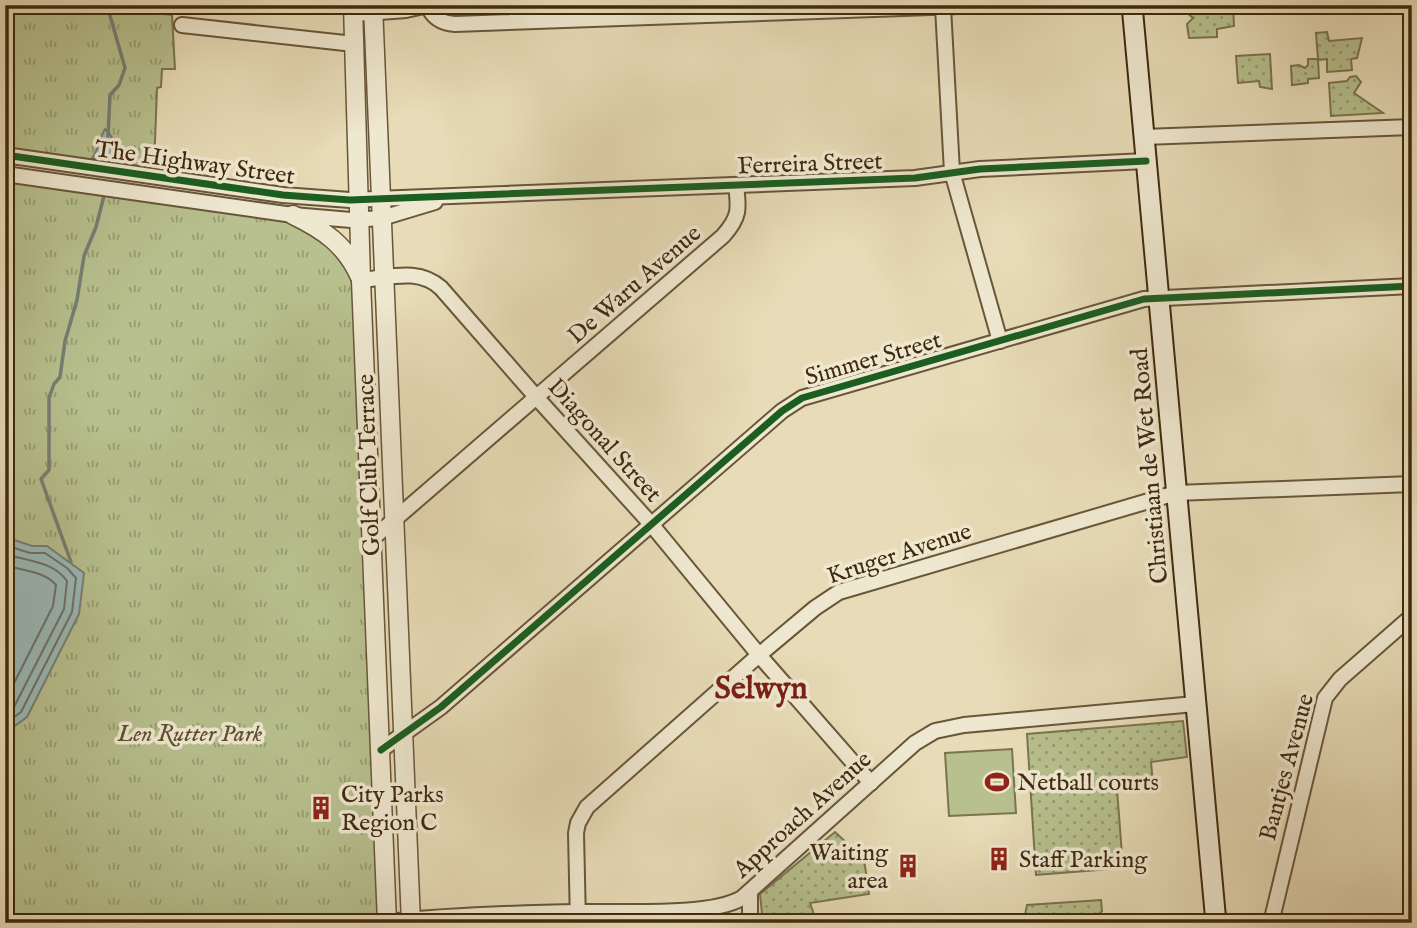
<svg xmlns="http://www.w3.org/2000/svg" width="1417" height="928" font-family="'IM FELL English',serif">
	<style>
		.grass { fill: url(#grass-dots); stroke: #7b744e; stroke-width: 2 }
		.park { fill: url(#park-tufts); stroke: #7b744e; stroke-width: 2 }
		.pitch { fill: #b7c08e; stroke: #7b744e; stroke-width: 2 }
		.water { fill: #9ab9b8; stroke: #767f74; stroke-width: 2 }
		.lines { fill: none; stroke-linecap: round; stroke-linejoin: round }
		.shore { stroke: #6c7164; stroke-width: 2 }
		.stream { stroke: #767f74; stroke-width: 3.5 }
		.minor-casing { stroke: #695639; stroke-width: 18 }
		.tertiary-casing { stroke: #695639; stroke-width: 21 }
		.secondary-casing { stroke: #3f290f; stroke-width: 23 }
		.minor { stroke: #efe8d0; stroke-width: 14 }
		.tertiary { stroke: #efe8d0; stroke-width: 18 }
		.secondary { stroke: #efe8d0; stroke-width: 19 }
		.cycleway-casing { stroke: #efe8d0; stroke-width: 11 }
		.cycleway { stroke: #1b5e20; stroke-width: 7 }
		.labels { text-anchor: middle; stroke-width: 7; stroke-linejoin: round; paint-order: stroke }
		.street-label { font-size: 24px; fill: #3f290f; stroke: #efe8d0 }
		.park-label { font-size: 24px; font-style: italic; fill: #5d4f2f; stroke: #efe8d0 }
		.poi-label { font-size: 24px; fill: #3f290f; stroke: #efe8d0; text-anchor: start }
		.district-label { font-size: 32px; font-weight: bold; fill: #7a1f14; stroke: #efe8d0 }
	</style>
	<defs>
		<pattern id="grass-dots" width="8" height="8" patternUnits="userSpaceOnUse" patternTransform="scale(1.75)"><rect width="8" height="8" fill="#b7c08e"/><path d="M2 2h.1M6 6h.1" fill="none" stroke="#969c72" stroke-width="1.8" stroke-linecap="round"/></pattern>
		<pattern id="park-tufts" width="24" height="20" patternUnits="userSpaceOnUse" patternTransform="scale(1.75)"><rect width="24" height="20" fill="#b7c08e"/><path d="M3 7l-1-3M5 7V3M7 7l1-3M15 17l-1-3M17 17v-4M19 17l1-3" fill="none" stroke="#969c72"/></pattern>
	</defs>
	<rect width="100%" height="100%" fill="#e7dcb7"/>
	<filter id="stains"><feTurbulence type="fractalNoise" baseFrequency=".00286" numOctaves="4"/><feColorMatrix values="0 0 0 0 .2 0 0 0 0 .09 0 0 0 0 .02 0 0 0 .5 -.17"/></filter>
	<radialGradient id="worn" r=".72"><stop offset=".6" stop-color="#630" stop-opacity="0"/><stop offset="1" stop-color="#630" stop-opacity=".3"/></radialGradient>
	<!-- grass -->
	<g class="grass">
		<path d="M1178 5H1233L1234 26 1217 29V37L1189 38 1187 24 1193 18Z"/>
		<path d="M1327 32 1329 41 1362 38 1357 58 1351 59 1352 70 1327 72V59L1318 60 1319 78 1308 79V83L1292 85 1291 66 1299 65 1305 68 1308 65V59H1318L1316 33Z"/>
		<path d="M1270 54 1272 89 1260 87 1259 81 1238 83 1236 56Z"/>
		<path d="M1356 76 1361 82 1354 93 1383 113 1331 116 1329 83 1347 81 1350 77Z"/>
		<path d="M1183 721 1187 757 1151 762 1153 784 1117 789 1123 868 1036 875 1027 734Z"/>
		<path d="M835 832 864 859 869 894 810 903 817 923H763L760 894Z"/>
		<path d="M1101 900 1102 911 1096 917 1035 923 1025 915 1027 905Z"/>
	</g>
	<!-- park -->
	<g class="park">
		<path d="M5 5H141V11L172 15 175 69H162L161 87 157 88 154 168 11 149 5 90Z"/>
		<path d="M432 5H877L449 19Z"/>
		<path d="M5 178 293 219 320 233 352 268 381 923H5Z"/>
	</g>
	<!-- pitch -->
	<path class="pitch" d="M1012 749 1016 813 949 816 945 753Z"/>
	<!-- water -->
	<g class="water">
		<path d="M105 129C114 137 119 151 115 162L92 158C99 149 99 139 105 129Z"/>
		<path d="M5 537 32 546H47L84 573 79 614 27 717 5 733Z"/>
	</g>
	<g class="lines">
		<!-- shore -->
		<g class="shore">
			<path d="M5 545 30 553H45L67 568 76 578 72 612 21 712 5 724"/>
			<path d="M5 554C27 561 53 561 67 581L64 609 14 707 5 713"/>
			<path d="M5 565C23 571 44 571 56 585L53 606 5 701"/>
		</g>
		<!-- stream -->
		<g class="stream">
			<path d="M107 5 125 68 119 85 110 95 108 136"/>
			<path d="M71 562 41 479 49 470V398L54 384 60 377 65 341 77 300 84 256 96 227 105 192"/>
		</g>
		<!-- minor casing -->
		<g class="minor-casing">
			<g id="minor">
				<path d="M428 6C433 18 441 23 455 24L987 5"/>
				<path d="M943 7 952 172 1000 341"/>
				<path d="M353 14 406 10 428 5"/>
				<path d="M182 25 354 44"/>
				<path d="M1144 137 1412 127"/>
				<path d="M5 155 283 195 350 200 915 178 980 169 1146 161"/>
				<path d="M5 174 293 215 351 220 382 218 435 202"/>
				<path d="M361 280C389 278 418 267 441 288L537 398 651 524 759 655 871 783"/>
				<path d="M372 539 723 236C740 217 739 209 736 185"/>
				<path d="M381 750 441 707 782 411 802 398 1144 299 1412 286"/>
				<path d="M750 892V923"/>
				<path d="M387 922C452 915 517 913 582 912 622 911 710 917 742 898L915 743 935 731 964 725 1195 704"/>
				<path d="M578 923 576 833 578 823 587 807 759 655 815 608 839 592 1176 493 1412 484"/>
				<path d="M1271 923 1325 698 1340 679 1412 616"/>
			</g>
		</g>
		<!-- tertiary casing -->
		<g class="tertiary-casing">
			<g id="tertiary">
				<path d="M353 5 361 280 387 923"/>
				<path d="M373 5 411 923"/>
				<path d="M293 215C324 230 346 245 360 277"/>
			</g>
		</g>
		<!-- secondary casing -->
		<g class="secondary-casing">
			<path id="secondary" d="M1132 5 1216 923"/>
		</g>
		<!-- minor -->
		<use href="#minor" class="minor"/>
		<!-- tertiary -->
		<use href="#tertiary" class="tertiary"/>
		<!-- secondary -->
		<use href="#secondary" class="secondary"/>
		<!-- cycleway casing -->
		<g class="cycleway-casing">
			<g id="cycleway">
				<path d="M5 155 283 195 350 200 915 178 980 169 1146 161"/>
				<path d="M381 750 441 707 782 411 802 398 1144 299 1412 286"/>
			</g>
		</g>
		<!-- cycleway -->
		<use href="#cycleway" class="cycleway"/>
	</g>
	<!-- icons -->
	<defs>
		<g id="stadium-bare" transform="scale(1.89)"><path d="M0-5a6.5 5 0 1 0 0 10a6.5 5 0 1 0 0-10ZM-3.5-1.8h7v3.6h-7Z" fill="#8f2418" stroke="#efe8d0" stroke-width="2.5" paint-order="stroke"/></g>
		<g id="building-bare" transform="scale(1.89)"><path d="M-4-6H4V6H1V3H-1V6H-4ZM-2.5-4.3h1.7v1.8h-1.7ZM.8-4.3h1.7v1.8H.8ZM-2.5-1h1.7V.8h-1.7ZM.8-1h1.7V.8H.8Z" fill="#8f2418" stroke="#efe8d0" stroke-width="2.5" paint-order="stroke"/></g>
	</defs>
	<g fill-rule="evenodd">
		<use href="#stadium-bare" x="997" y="782"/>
		<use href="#building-bare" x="321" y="808"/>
		<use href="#building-bare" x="999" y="859"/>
		<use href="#building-bare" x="908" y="866"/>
	</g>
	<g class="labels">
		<!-- street labels -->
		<g class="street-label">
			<text transform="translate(195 162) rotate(8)" y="8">The Highway Street</text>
			<text transform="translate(810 163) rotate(-2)" y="8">Ferreira Street</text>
			<text transform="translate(634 284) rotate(-41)" y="8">De Waru Avenue</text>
			<text transform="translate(873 358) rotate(-16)" y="8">Simmer Street</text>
			<text transform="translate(605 440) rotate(48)" y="8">Diagonal Street</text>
			<text transform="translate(368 465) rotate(-92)" y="8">Golf Club Terrace</text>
			<text transform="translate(1149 466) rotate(-95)" y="8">Christiaan de Wet Road</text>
			<text transform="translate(899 553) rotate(-18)" y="8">Kruger Avenue</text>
			<text transform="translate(1286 767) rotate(-75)" y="8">Bantjes Avenue</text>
			<text transform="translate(802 814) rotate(-42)" y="8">Approach Avenue</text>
		</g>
		<!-- park labels -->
		<g class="park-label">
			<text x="190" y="741">Len Rutter Park</text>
		</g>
		<!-- poi labels -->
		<g class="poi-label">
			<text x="1017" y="790">Netball courts</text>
			<text x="341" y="802">City Parks<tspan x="341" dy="28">Region C</tspan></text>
			<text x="888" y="860" text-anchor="end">Waiting<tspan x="888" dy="28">area</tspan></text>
			<text x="1019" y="867">Staff Parking</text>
		</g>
		<!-- district labels -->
		<g class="district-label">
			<text x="761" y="698">Selwyn</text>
		</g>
	</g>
	<!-- margin -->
	<rect width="1417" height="928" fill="none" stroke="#e7dcb7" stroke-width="28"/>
	<rect x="7" y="7" width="1403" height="914" fill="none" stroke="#3f290f" stroke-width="3.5"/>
	<rect x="14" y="14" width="1389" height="900" fill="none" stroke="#3f290f" stroke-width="2"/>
	<rect width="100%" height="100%" filter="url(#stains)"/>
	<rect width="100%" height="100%" fill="url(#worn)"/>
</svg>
